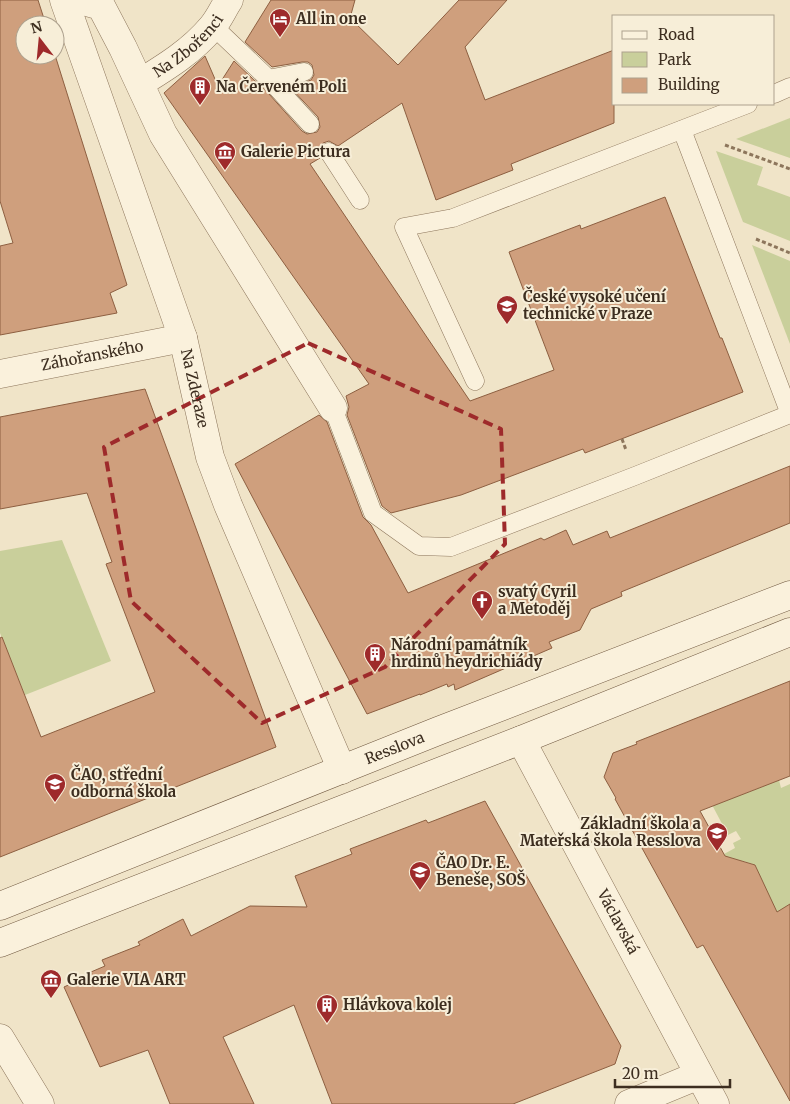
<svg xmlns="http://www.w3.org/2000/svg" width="790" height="1104" font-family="Merriweather,serif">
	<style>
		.green { fill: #c9cf9b }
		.building { fill: #cf9f7d; stroke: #8d5f41 }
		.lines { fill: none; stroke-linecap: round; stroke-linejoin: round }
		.lane-casing { stroke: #8d765c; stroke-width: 19 }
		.street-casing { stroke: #8d765c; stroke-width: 29 }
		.secondary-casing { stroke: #6f573f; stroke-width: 29 }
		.path { stroke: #8d765c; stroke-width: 3; stroke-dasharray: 4 2.5; stroke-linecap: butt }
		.lane { stroke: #faf1dc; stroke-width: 18 }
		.street { stroke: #faf1dc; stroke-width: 28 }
		.secondary { stroke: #faf1dc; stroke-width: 28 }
		.marked { fill: none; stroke: #9e2a2b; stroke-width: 4; stroke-dasharray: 10 6; stroke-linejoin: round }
		.labels { text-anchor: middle; stroke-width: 4; stroke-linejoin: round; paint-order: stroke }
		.poi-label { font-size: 15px; font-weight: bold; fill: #3d2e20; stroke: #f7eed8; text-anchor: start }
		.street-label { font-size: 15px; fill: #3d2e20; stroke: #f7eed8 }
	</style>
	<rect width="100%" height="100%" fill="#f0e4c8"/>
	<!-- green -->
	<g class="green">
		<path d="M790 118V158L736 139Z"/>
		<path d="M716 151 763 167 757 185 790 197V241L743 222Z"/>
		<path d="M752 245 790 261V344Z"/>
		<path d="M62 540 111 661 25 695 0 633V551Z"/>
		<path d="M779 780 781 788 790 784V905L760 922 757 888 760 876 755 865 743 861 731 867 724 854 735 848 733 843 741 839 736 831 728 835 711 803 746 793Z"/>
	</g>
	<!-- building -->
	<g class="building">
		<path d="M0 0H38L46 25H25V55H55L127 285 110 293 117 313 0 335V246L13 243 0 201Z"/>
		<path d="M271 0H355L350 18 398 65 459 0H507L465 47 485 100 614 50V123L511 164 513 170 436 200 402 103 338 146 329 141 323 143 318 152 320 158 310 164 470 401 554 370 509 252 580 225 581 229 665 197 720 338H722L743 392 585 453 583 449 461 495 391 513 382 506 347 415 349 407 346 396 369 384 164 93 205 56 218 86 234 61 269 94 302 131 307 134 317 132 320 127 318 117 289 86 306 82 311 80 314 75 312 65 308 62H302L272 67 245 42Z"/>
		<path d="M145 389 276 747 0 857V638L2 637 41 737 155 692 106 564 112 562 87 493 0 509V417Z"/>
		<path d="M319 415 327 422 363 517 371 525 408 593 541 538 544 540 566 530 573 545 607 531 610 538 790 466V523L621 592 622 596 591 609 580 630 549 642 552 648 455 690 454 684 448 687 447 684 420 695V694L367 714 235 464Z"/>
		<path d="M790 681V776L700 811 725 856 755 865 777 912 790 904V1101L703 945 697 948 615 799 616 798 604 777 613 753 637 744 636 742Z"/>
		<path d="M485 801 621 1046 615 1064 513 1104H332L294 1005 223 1037 254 1104H170L148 1050 100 1067 64 987 92 974 91 972 105 966 102 960 140 945 138 942 183 919 191 936 250 906 307 907 295 876 352 854 350 849 426 820 428 823Z"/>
	</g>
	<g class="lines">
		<!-- lane casing -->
		<g class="lane-casing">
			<g id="lane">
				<path d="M213 26 276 86"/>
				<path d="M268 79 304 72"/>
				<path d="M278 89 310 124"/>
				<path d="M774 94 790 87"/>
				<path d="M682 130 790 414"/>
				<path d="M329 152 360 200"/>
				<path d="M475 381 404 227 453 218 748 104"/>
				<path d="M333 408 373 513 419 546 451 547 635 476 790 414"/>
			</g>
		</g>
		<!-- street casing -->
		<g class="street-casing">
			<g id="street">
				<path id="s1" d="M64 0 183 338 210 457 228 505 342 770"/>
				<path d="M80 0 101 6 123 48 163 134 333 408"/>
				<path id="s2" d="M140 83C166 67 192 51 212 27 219 19 223 9 229 0"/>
				<path id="s3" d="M0 374 183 338"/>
				<path id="s4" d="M521 740 715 1104"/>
				<path d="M0 1038 40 1104"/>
				<path d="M629 1104 699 1075"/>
			</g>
		</g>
		<!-- secondary casing -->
		<g class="secondary-casing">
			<g id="secondary">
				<path id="s5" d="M0 906 438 731 790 595"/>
				<path d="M0 943 521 740 790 632"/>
			</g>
		</g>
		<!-- path -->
		<g class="path">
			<path d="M725 145 790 169"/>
			<path d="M756 239 790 253"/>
			<path d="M622 439 626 450"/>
		</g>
		<!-- lane -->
		<use href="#lane" class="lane"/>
		<!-- street -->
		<use href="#street" class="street"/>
		<!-- secondary -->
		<use href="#secondary" class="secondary"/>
	</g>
	<!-- marked area -->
	<path class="marked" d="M308 343 501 429 505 544 385 667 262 723 131 601 104 447Z"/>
	<!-- icons -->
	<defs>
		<g id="hotel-pin" transform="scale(1.125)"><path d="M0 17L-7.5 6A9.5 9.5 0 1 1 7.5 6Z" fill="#9e2a2b" stroke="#f7eed8"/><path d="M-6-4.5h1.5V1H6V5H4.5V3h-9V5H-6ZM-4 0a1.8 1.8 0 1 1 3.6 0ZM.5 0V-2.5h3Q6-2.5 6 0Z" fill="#fff"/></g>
		<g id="building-pin" transform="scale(1.125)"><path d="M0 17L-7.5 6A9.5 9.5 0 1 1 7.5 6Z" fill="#9e2a2b" stroke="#f7eed8"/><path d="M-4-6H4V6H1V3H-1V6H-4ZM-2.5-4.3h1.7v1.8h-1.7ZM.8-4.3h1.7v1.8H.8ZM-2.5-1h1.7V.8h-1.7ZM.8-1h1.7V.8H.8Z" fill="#fff"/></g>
		<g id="museum-pin" transform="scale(1.125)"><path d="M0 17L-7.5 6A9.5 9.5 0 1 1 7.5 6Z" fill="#9e2a2b" stroke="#f7eed8"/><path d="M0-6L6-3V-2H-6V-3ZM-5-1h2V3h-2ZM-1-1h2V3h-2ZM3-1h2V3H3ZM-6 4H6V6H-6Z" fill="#fff"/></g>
		<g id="university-pin" transform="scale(1.125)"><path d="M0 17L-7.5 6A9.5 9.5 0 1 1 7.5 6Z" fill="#9e2a2b" stroke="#f7eed8"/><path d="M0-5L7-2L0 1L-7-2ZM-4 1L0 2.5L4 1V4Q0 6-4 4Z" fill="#fff"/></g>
		<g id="church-pin" transform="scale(1.125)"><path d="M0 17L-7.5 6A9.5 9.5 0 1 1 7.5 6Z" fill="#9e2a2b" stroke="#f7eed8"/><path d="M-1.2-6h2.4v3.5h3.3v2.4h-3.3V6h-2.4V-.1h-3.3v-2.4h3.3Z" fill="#fff"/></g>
		<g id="school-pin" transform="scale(1.125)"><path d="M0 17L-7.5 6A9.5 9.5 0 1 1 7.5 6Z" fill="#9e2a2b" stroke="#f7eed8"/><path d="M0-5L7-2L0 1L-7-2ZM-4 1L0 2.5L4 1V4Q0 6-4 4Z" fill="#fff"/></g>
	</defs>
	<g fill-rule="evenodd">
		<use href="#hotel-pin" x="280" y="19"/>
		<use href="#building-pin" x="200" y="87"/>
		<use href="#museum-pin" x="225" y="152"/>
		<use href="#university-pin" x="507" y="306"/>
		<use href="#church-pin" x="482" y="601"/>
		<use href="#building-pin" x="375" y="654"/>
		<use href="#university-pin" x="55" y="784"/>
		<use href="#school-pin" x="717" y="833"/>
		<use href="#university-pin" x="420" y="872"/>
		<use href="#museum-pin" x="51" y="980"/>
		<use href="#building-pin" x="327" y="1005"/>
	</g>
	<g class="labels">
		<!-- poi labels -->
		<g class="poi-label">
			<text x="296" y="24">All in one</text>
			<text x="216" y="92">Na Červeném Poli</text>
			<text x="241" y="157">Galerie Pictura</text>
			<text x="523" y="302">České vysoké učení<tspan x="523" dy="17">technické v Praze</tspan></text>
			<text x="498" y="597">svatý Cyril<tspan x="498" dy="17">a Metoděj</tspan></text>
			<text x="391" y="650">Národní památník<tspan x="391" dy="17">hrdinů heydrichiády</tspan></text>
			<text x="71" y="780">ČAO, střední<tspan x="71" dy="17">odborná škola</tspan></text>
			<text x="701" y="829" text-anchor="end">Základní škola a<tspan x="701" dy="17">Mateřská škola Resslova</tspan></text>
			<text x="436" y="868">ČAO Dr. E.<tspan x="436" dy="17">Beneše, SOŠ</tspan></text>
			<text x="67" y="985">Galerie VIA ART</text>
			<text x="343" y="1010">Hlávkova kolej</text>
		</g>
		<!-- street labels -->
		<g class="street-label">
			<text dy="5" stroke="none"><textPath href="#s2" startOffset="61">Na Zbořenci</textPath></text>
			<text dy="5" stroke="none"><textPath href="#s3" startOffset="94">Záhořanského</textPath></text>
			<text dy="5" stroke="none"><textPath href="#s1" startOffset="410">Na Zderaze</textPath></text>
			<text dy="5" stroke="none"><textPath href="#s5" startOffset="425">Resslova</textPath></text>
			<text dy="5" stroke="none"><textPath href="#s4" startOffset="206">Václavská</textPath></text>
		</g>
	</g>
	<!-- legend -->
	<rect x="612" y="15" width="162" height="90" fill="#f7eed8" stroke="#ada18e"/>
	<rect x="622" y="31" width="25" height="8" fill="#faf1dc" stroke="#ada18e"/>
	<text x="658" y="40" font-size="15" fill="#3d2e20">Road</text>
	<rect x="622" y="52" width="25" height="15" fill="#c9cf9b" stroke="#ada18e"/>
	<text x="658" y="65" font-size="15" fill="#3d2e20">Park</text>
	<rect x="622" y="78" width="25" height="15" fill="#cf9f7d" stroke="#ada18e"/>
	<text x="658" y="90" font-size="15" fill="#3d2e20">Building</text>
	<!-- north arrow -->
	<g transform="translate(40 40) rotate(344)"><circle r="24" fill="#f7eed8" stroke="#ada18e"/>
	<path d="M0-4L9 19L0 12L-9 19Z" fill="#9e2a2b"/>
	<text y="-8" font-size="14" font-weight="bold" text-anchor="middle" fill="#3d2e20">N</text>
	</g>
	<!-- scale -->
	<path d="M615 1079v8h115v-8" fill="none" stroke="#3d2e20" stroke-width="2.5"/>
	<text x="622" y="1079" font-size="15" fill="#3d2e20" stroke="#f7eed8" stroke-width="4" paint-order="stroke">20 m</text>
</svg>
